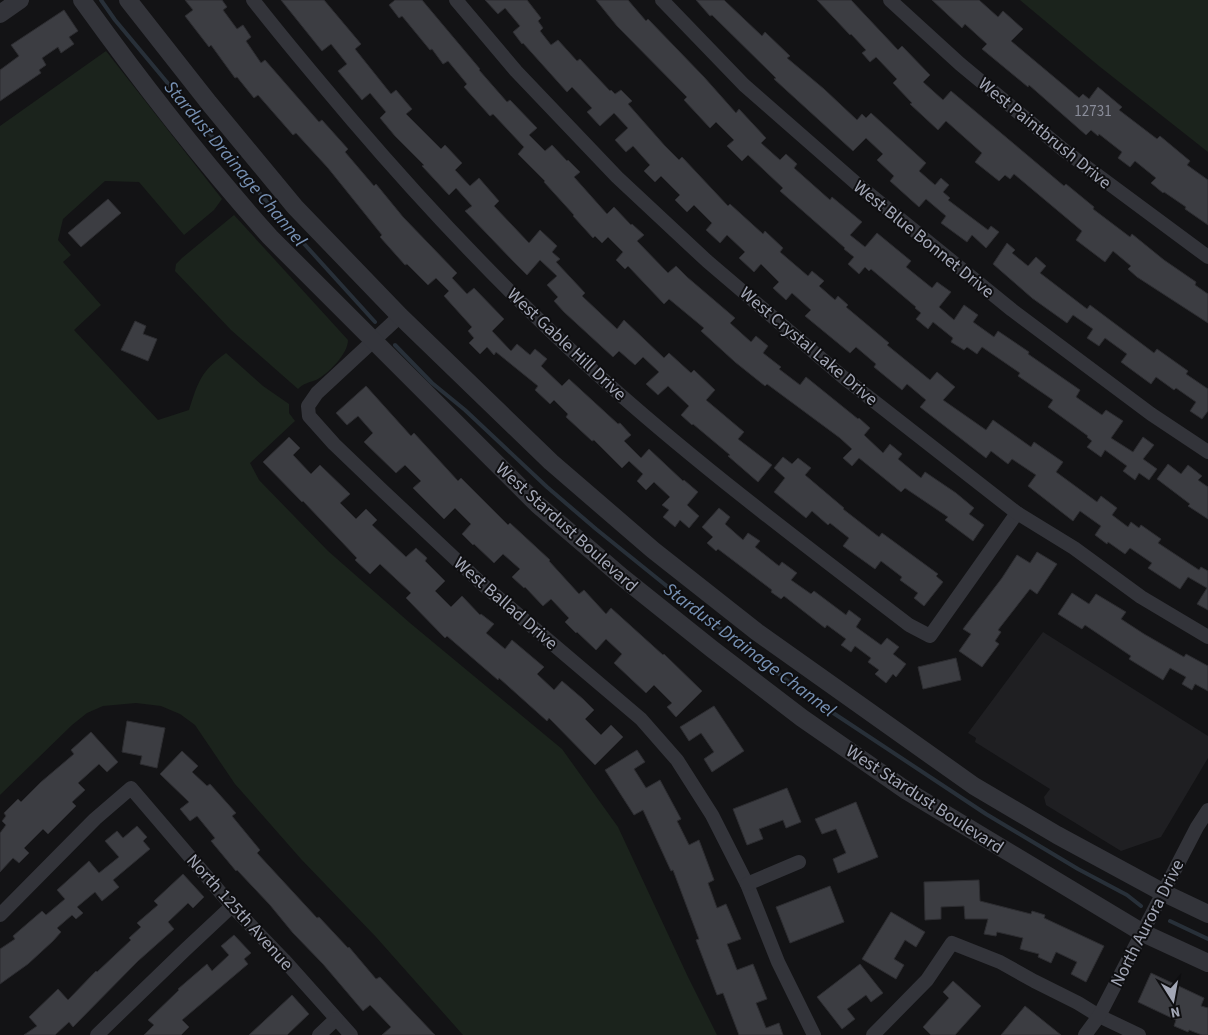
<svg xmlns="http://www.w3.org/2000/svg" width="1208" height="1035" font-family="'Source Sans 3',sans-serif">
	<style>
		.built { fill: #1f1f22 }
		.green { fill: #1b231c }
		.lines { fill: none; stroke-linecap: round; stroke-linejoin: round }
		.stream { stroke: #283039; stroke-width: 4 }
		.building { fill: #3c3d42; stroke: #2d2d31 }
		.minor { stroke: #33343a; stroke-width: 14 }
		.tertiary { stroke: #33343a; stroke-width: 18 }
		.labels { text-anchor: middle; stroke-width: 4; stroke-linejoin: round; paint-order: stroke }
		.number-label { font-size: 15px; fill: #898c99 }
		.street-label { font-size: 18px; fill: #a3a7b6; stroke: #0e0e10 }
		.water-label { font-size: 19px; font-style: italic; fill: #7791b4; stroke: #0e0e10 }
	</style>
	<rect width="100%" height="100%" fill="#131315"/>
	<!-- built -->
	<path class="built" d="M1043 632 1208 736V758L1161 837 1121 851 1046 805 1044 797 1050 789 975 742 976 738 968 733Z"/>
	<!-- green -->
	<g class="green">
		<path d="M1020 0H1208V152L1099 66Z"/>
		<path d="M106 51 222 199 214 210 184 235 139 182 105 181 63 219 58 240 71 255 63 262 101 305 74 330 158 420 189 410C198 382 201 371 226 353L263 386 289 404V413L295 421 250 463 259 480 328 551 410 623 562 749 618 827 688 977 717 1035H463L376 937 301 859 235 784 195 725 180 714 161 706 136 703 103 706 87 713 72 725 0 795V126Z"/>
		<path d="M234 215 348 340C348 354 328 374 316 380 308 383 304 383 298 389L231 330 175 271 176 264 182 258Z"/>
	</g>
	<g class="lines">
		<!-- stream -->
		<g class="stream">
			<path d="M101 0 115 20 277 214 375 322"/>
			<path d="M395 345 432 383 465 410 547 487 596 529 694 608 806 695 986 814 1078 869 1127 895 1141 906"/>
			<path d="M1170 921 1208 939"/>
		</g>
	</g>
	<!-- building -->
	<g class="building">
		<path d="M185 0H222L227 7 223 10 237 29 243 25 251 37 246 41 261 63 265 60 319 122 322 120 348 149 345 152 374 186 376 184 403 217 457 273 452 278 467 294 474 288 504 319 492 331 511 351 517 344 530 355 535 349 547 359 541 366 562 386 569 379 618 424 620 423 631 435 624 441 641 458 649 449 683 481 684 480 698 492 687 505 699 516 689 528 680 520 675 527 663 517 669 510 662 505 670 497 654 482 646 490 637 481 643 474 629 461 622 468 594 440 592 441 566 417 568 414 554 400 550 404 535 390 538 386 496 352 494 355 487 347 480 354 469 343 474 338 468 331 472 327 444 296 449 291 436 278 428 285 407 264 405 265 380 237 382 235 328 168 296 133 293 135 258 95 254 98 237 77 235 78 211 45 209 47 185 16 193 10Z"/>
		<path d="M281 0H324L361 44 355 49 391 94 396 90 412 109 406 114 441 149 445 145 462 163 455 170 470 186 479 178 499 201 494 206 529 243 540 230 557 246 552 252 560 259 556 262 585 293 582 296 617 329 624 320 664 358 669 353 691 373 694 370 715 390 706 400 744 432 738 439 772 465 758 482 728 456 730 455 693 424 692 425 681 415 689 406 668 386 658 395 646 384 659 372 643 357 635 365 619 351 613 357 564 312 554 301 558 297 547 285 557 276 540 260 527 275 512 260 465 211 472 206 456 188 449 195 422 166 424 165 395 136 380 118 386 112 370 93 362 100 338 71 347 64 331 44 322 51Z"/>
		<path d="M395 0H422L480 69 479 70 507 102 510 100 537 128 529 135 545 151 552 145 567 161 568 160 580 172 574 177 607 214 614 207 631 225 632 224 644 235 637 241 668 273 676 266 687 277 735 318 730 323 751 342 756 336 768 346 763 353 781 367 779 369 800 385 806 377 858 419 859 418 870 428 864 435 883 453 890 444 902 454 898 459 921 478 925 472 956 493 974 508 969 514 984 525 973 541 945 520 948 517 905 488 901 492 859 458 852 466 843 458 852 449 840 438 767 384 765 386 735 362 701 331 704 328 669 299 664 304 628 266 625 269 616 260 623 252 608 237 602 243 595 236 593 238 573 216 574 215 544 182 545 181 518 154 524 147 493 114 490 116 464 87 467 84 448 61 443 64 432 49 430 50 402 16 399 18 389 5Z"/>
		<path d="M485 0H527L541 18 538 21 543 28 540 31 551 45 558 40 577 61 580 59 610 91 611 90 615 94 621 90 632 101 628 104 665 146 679 160 682 157 728 206 730 204 763 234 765 231 783 248 780 252 808 276 812 271 824 281 819 286 835 300 838 296 848 305 846 307 889 343 887 345 930 380 937 372 955 387 943 400 986 430 993 420 1031 447 1034 442 1063 462 1056 472 1097 502 1101 496 1117 508 1112 515 1128 527 1131 522 1139 528 1141 525 1161 539 1158 543 1199 570 1201 567 1208 571V610L1197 604 1207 588 1188 577 1180 589 1148 568 1152 563 1130 548 1125 554 1108 542 1107 544 1095 535 1101 526 1080 511 1073 521 1028 486 1036 475 1012 459 1008 464 991 451 986 458 920 407 926 400 907 384 902 390 874 367 876 364 856 347 850 353 805 316 811 310 792 293 786 300 773 288 779 282 761 264 754 272 739 258 745 252 727 235 720 243 706 230 712 223 694 205 687 212 675 200 680 195 661 176 655 182 644 171 650 165 633 146 626 152 615 140 628 128 614 113 600 126 587 112 592 108 572 87 567 92 523 43 522 44 513 32 520 26 505 8 498 14Z"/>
		<path d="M596 0H628L646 21 648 19 704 77 736 113 739 109 766 138 761 143 780 160 786 154 797 164 794 168 830 200 832 197 862 222 850 235 865 247 877 233 911 261 906 267 932 288 937 282 951 292 939 307 954 320 964 305 978 315 973 322 994 337 998 331 1029 352 1028 354 1080 390 1076 397 1102 415 1106 410 1123 421 1111 438 1133 452 1143 437 1154 445 1143 459 1157 469 1149 480 1139 473 1135 480 1123 471 1127 466 1105 450 1101 457 1087 447 1092 441 1087 437 1088 436 1048 407 1053 400 1018 376 1020 373 982 347 977 354 967 347 964 350 951 342 953 338 933 322 928 329 916 319 921 313 915 308 916 307 871 269 869 271 865 267 859 274 848 264 854 257 844 249 845 248 780 191 783 188 748 155 742 161 727 146 734 140 716 122 710 128 684 100 687 97 617 26Z"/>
		<path d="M696 0H724L762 36 765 32 790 56 787 58 824 89 857 120 862 114 866 118 871 113 926 163 919 171 935 185 941 178 949 185 943 192 950 198 948 200 988 230 991 226 999 232 986 248 972 235 967 242 941 223 946 216 926 199 919 207 890 181 894 176 877 160 883 154 866 138 853 151 774 79 776 78 712 15 710 16Z"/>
		<path d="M817 0H851L898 50 902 46 930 75 923 82 943 100 951 91 1064 186 1066 184 1094 207 1093 209 1130 237 1132 234 1164 260 1196 282 1195 285 1208 294V323L1137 277 1128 269 1131 266 1113 251 1105 262 1076 240 1082 231 1014 174 1010 179 1005 175 999 181 975 162 982 153 946 121 938 130 910 104 912 103 893 83 897 79 876 57 870 62 862 53 866 50 851 34 850 35Z"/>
		<path d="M932 0H979L998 17 1003 11 1023 29 1011 41 1079 98 1083 94 1089 99 1098 87 1122 107 1119 110 1157 139 1160 136 1190 161 1187 165 1208 180V225L1185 209 1186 207 1164 192 1163 193 1151 183 1156 178 1135 161 1130 167 1118 158 1122 152 1099 134 1098 136 1091 130 1086 135 1029 85 1028 87 982 49 987 44 965 24 962 28Z"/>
		<path d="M64 10 78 31 69 37 74 44 61 53 58 47 42 58 46 65 39 70 41 73 0 101V70L19 56 11 45Z"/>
		<path d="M108 199 121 213 81 247 68 233Z"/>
		<path d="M1007 243 1015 250 1012 253 1028 266 1036 257 1046 266 1040 273 1087 309 1090 305 1154 353 1157 349 1188 371 1186 374 1208 389V411L1202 419 1190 411 1196 402 1176 388 1174 390 1156 377 1151 384 1121 362 1127 354 1105 338 1099 346 1087 338 1093 329 1073 315 1067 323 1032 298 993 264Z"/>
		<path d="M135 321 146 326 143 334 157 339 148 361 121 350Z"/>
		<path d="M366 386 411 436 414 433 458 481 461 478 508 525 510 523 550 560 549 561 579 594 584 590 606 614 611 608 663 655 664 654 702 691 676 717 667 707 672 703 654 685 646 693 614 663 622 654 606 639 596 650 577 632 576 633 565 622 569 618 551 599 543 606 525 587 524 588 512 577 520 569 503 554 494 563 474 544 473 545 462 534 471 524 455 508 444 519 413 488 421 481 405 465 396 473 364 442 373 433 358 416 347 425 336 413Z"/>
		<path d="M289 437 300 448 293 455 311 474 320 465 350 494 340 503 356 519 366 509 377 520 372 525 406 557 416 548 427 558 425 561 445 581 435 591 451 607 462 596 480 615 481 614 494 624 486 633 505 649 512 640 544 667 537 674 554 690 562 681 583 699 594 710 585 719 601 735 611 725 623 737 595 765 549 718 547 721 499 678 498 680 447 636 445 638 406 598 411 593 380 564 370 574 355 560 357 558 303 501 302 502 263 462Z"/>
		<path d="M783 457 792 464 798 458 811 468 805 475 844 508 843 509 879 537 882 533 938 574 936 576 943 582 924 606 914 598 918 593 900 580 902 577 881 561 875 569 843 546 849 538 830 523 828 525 812 511 806 518 774 492 785 478 774 468Z"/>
		<path d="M1168 464 1181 474 1188 465 1202 476 1198 480 1208 487V519L1188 506 1190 504 1157 479Z"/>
		<path d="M719 508 730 517 725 524 743 540 748 533 760 541 755 547 779 566 782 562 797 573 791 580 811 594 814 591 846 615 849 610 861 619 856 627 881 645 887 638 899 647 893 654 906 664 896 677 893 674 886 683 875 674 879 670 868 662 871 658 855 646 851 652 841 645 846 639 827 625 825 628 784 596 781 599 771 592 772 590 718 549 716 551 707 543 713 537 702 527Z"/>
		<path d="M1037 552 1057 564 1037 594 1030 589 998 630 1001 632 995 641 999 644 982 667 959 651 971 634 963 629 1002 578 1017 555 1030 563Z"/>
		<path d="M1072 593 1089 604 1096 594 1126 612 1121 619 1144 634 1184 657 1186 654 1208 666V691L1195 684 1192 690 1182 684 1186 677 1170 668 1163 680 1129 659 1131 656 1085 625 1082 629 1058 614Z"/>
		<path d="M956 658 961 680 923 689 918 667Z"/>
		<path d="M714 706 744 751 712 772 704 759 714 752 701 733 689 741 680 727Z"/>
		<path d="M127 721 165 728 157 768 140 764 142 756 122 752Z"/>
		<path d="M91 732 118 762 107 772 99 764 78 783 85 790 72 802 76 806 48 834 43 829 24 848 29 853 19 863 13 858 0 872V833L6 825 2 821 6 816 4 813 18 799 21 802 41 782 74 754 71 750Z"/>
		<path d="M637 750 645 762 634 769 646 788 660 780 681 819 677 821 689 845 699 840 714 880 708 883 717 908 726 904 741 939 727 944 737 970 753 964 767 999 756 1003 766 1028 779 1023 783 1035H739L723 993 717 995 696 940 699 939 673 870 671 871 643 810 634 815 605 770Z"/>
		<path d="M182 751 198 766 192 772 207 786 210 784 236 813 232 816 260 850 257 853 317 918 319 917 348 948 349 947 376 979 380 977 435 1035H382L391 1027 370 1005 363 1011 323 964 293 933 270 905 237 870 236 871 211 841 215 838 197 816 190 821 180 809 189 802 160 774Z"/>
		<path d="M787 788 801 822 786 828 783 820 759 829 763 839 747 845 733 809Z"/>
		<path d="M856 802 878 857 838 873 833 859 846 853 836 829 822 834 815 819Z"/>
		<path d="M137 826 147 837 143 841 150 849 113 880 119 887 102 901 95 892 77 907 83 913 76 919 72 915 57 928 61 932 53 941 28 964 0 984V949L15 939 13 936 42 911 46 915 65 899 57 890 89 861 99 873 119 857 105 841 117 831 123 838Z"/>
		<path d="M183 874 204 897 193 908 188 903 168 922 174 929 138 961 73 1027 69 1022 55 1035H24L37 1026 29 1017 58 989 68 1000 96 971 97 972 131 940 129 938 141 927 137 923 158 905 154 901Z"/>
		<path d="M979 880 980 901 1031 914 1032 911 1045 915 1044 918 1104 946 1086 982 1071 974 1077 962 1056 952 1051 963 1038 957 1039 954 1020 949 1023 938 997 932 996 936 984 934 988 919H965L964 906 941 907V919L925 920 924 882Z"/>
		<path d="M830 886 844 922 790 943 776 907Z"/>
		<path d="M891 912 925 932 916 947 905 940 894 959 904 965 896 979 862 959Z"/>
		<path d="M234 935 251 953 244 959 248 964 182 1020 189 1027 181 1035H144L154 1025 148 1020 179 990 178 989 207 964 212 971 229 955 221 946Z"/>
		<path d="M860 964 883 993 871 1002 866 995 847 1009 855 1019 842 1029 817 997Z"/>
		<path d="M1151 973 1204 998 1201 1006 1208 1008V1035H1202L1189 1030 1188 1032 1174 1026 1176 1020 1138 1002Z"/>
		<path d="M953 981 981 1006 955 1035H931L923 1027 949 998 943 992Z"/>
		<path d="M292 995 309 1014 287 1035H249Z"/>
		<path d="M1025 1006 1061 1035H1001Z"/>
	</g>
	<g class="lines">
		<!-- minor -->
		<g class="minor">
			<path d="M253 0C285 41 318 80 352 120 434 216 522 308 616 391 710 474 810 549 909 625L930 636 1017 513"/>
			<path d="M456 0 516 71 617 177 707 261 843 377 1017 513 1074 548 1141 597 1208 637"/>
			<path d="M662 0 744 85 857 184 1012 310 1151 414 1208 452"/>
			<path d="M890 0 960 64 1065 151 1208 257"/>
			<path d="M400 316 317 393 308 406 309 416 334 444 383 491 481 583 641 719 677 760 712 815 747 884 778 962 814 1035"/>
			<path d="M747 884 799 862"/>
			<path d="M0 915 95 819 131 788 232 906 284 960 351 1035"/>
			<path d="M97 1035 185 950 232 906"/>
			<path d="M319 1035 336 1019"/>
			<path d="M873 1035 927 980 952 943 1000 962 1034 981 1078 1003 1099 1016 1139 1035"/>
			<path d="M1085 1035 1099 1016 1197 827 1208 810"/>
		</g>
		<!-- tertiary -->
		<g class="tertiary">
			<path d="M82 0C141 82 203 162 270 237L538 505 622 577 712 649 802 718 907 791 1143 933 1208 963"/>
			<path d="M128 0 209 103 295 207 400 316 551 462 653 550 757 632 974 786 1057 835 1164 893 1208 914"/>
			<path d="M0 14 20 0"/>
		</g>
	</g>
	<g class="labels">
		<!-- number labels -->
		<g class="number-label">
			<text x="1093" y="116">12731</text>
		</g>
		<!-- street labels -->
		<g class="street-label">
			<text transform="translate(1045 133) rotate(39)" y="6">West Paintbrush Drive</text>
			<text transform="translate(924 239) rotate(39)" y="6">West Blue Bonnet Drive</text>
			<text transform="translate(567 344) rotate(43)" y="6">West Gable Hill Drive</text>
			<text transform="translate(809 346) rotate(40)" y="6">West Crystal Lake Drive</text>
			<text transform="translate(567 527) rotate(42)" y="6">West Stardust Boulevard</text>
			<text transform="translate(506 603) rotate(41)" y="6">West Ballad Drive</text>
			<text transform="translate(925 799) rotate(33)" y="6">West Stardust Boulevard</text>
			<text transform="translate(240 912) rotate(48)" y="6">North 125th Avenue</text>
			<text transform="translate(1147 923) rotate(-63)" y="6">North Aurora Drive</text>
		</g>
		<!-- water labels -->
		<g class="water-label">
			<text transform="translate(236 163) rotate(50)" y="7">Stardust Drainage Channel</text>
			<text transform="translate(750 649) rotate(37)" y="7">Stardust Drainage Channel</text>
		</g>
	</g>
	<!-- north arrow -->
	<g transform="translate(1173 1000) rotate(169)" stroke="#0e0e10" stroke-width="4" paint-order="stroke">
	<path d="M0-4L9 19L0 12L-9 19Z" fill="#a3a7b6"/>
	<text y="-8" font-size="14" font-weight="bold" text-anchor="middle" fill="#a3a7b6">N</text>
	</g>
</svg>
